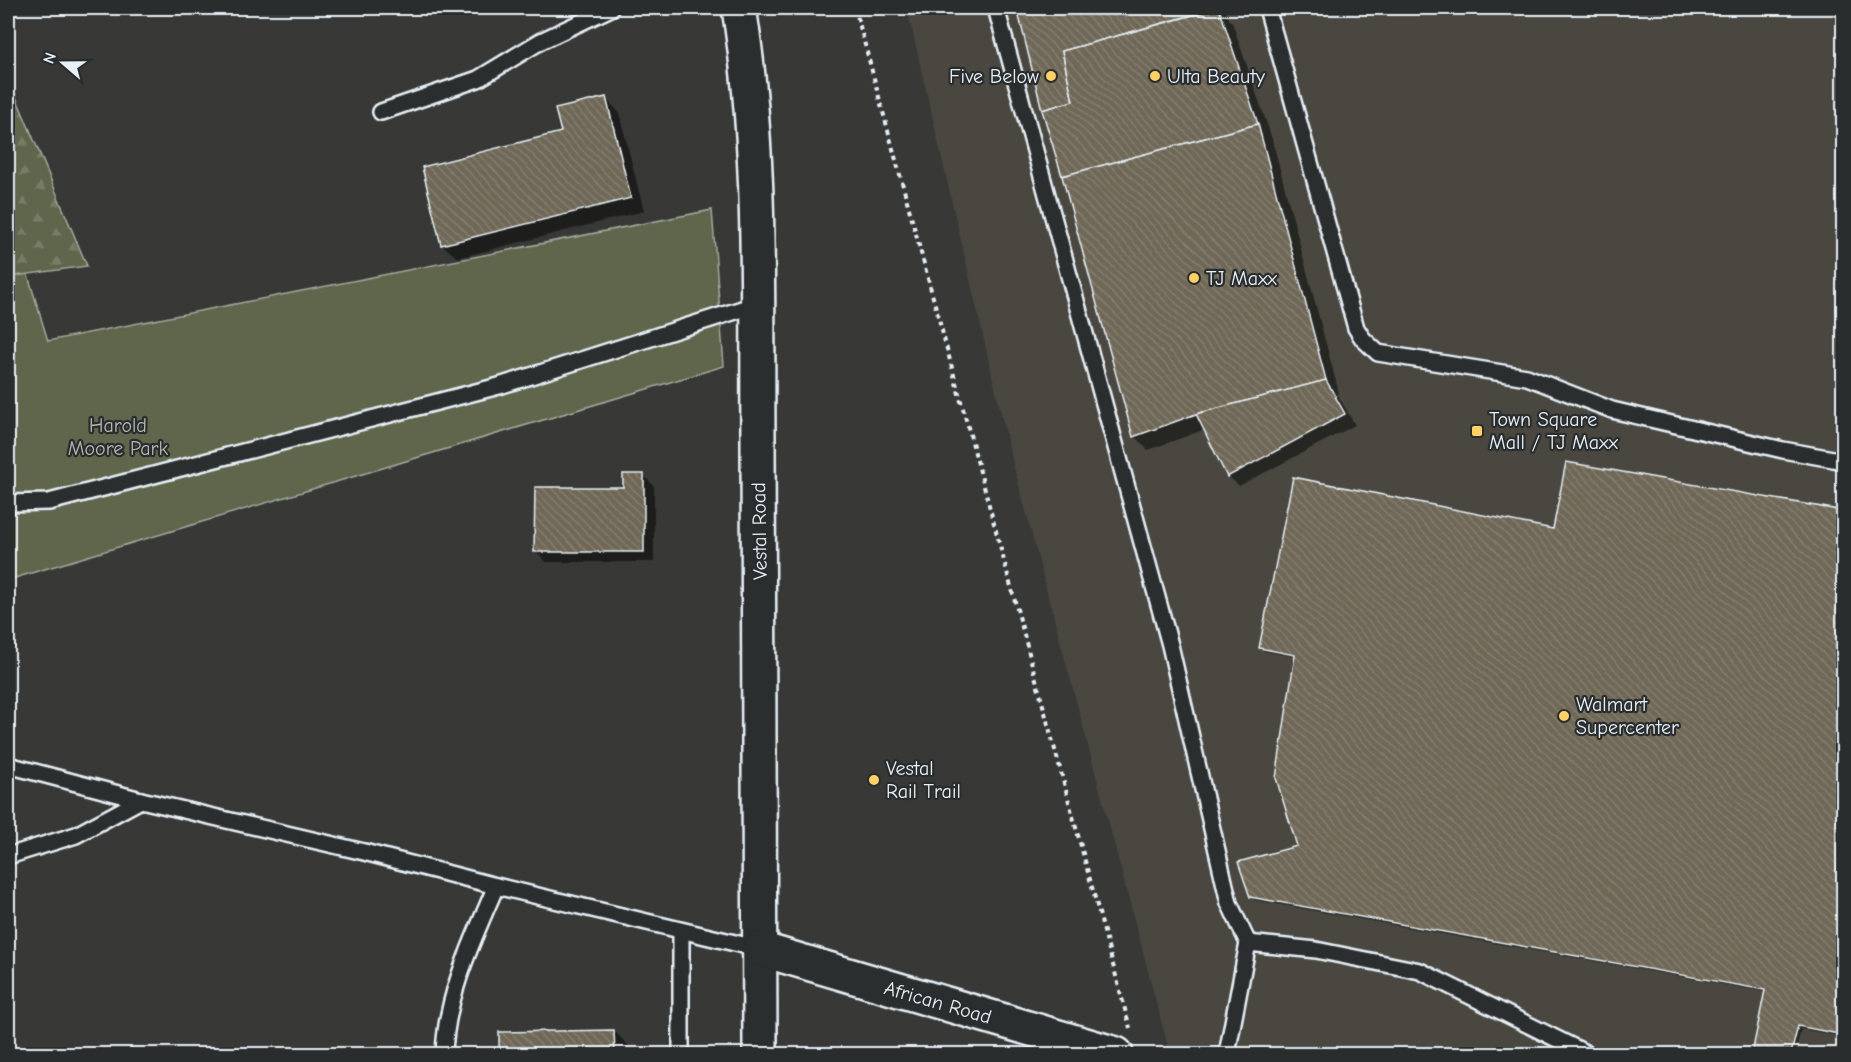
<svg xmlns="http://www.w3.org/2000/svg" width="1851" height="1062" font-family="'Comic Neue',sans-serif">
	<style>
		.built { fill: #484740 }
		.green { fill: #60664c; stroke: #a4aca2; stroke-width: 1.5 }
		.forest { fill: url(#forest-firs); stroke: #a4aca2; stroke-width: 1.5 }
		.shadow { fill: #0007 }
		.building { fill: url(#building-back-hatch); stroke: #e8f1f8; stroke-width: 1.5 }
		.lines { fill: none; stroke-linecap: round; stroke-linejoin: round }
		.service-casing { stroke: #e8f1f8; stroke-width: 20 }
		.tertiary-casing { stroke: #e8f1f8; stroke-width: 38 }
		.path { stroke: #e8f1f8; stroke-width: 4; stroke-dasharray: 4.5 4.5; stroke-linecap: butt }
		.service { stroke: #2a2d2e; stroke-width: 15 }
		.tertiary { stroke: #2a2d2e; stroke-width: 33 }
		.poi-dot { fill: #ffd166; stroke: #2a2d2e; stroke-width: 2 }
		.labels { text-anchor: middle; stroke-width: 4.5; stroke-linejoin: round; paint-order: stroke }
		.poi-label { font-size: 20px; fill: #e8f1f8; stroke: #2a2d2e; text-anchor: start }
		.park-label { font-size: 20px; fill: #b2b9b3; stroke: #2a2d2e }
		.street-label { font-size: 20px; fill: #e8f1f8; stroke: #2a2d2e }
	</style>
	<defs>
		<pattern id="forest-firs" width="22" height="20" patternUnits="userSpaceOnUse" patternTransform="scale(1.5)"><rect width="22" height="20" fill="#60664c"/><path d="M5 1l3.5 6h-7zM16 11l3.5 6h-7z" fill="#777c67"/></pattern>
		<pattern id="building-back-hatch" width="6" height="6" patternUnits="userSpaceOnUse" patternTransform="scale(1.5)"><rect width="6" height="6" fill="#6f6757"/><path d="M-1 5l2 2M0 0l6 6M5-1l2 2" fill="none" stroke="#847d70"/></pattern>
	</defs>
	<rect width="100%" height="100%" fill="#383936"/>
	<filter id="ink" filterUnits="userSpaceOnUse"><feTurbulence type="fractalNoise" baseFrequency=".0167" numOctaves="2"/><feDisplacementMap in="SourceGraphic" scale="12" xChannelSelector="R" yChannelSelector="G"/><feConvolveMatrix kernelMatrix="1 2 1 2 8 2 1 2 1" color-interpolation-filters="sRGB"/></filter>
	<g filter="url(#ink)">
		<!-- built -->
		<path class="built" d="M907 8H1843V1054H1170L1010 452Z"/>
		<!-- green -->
		<path class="green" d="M8 210 48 341 712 210 724 366 8 580Z"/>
		<!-- forest -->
		<path class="forest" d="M8 78 87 266 8 277Z"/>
		<!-- shadow -->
		<g class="shadow">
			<path d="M1019 8H1225L1229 19 1232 22 1272 139 1339 393 1337 394 1355 425 1239 486 1228 476 1206 429 1148 450 1134 436 1064 176 1043 109Z"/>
			<path d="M605 98 619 112 644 211 457 258 443 245Z"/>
			<path d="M643 475 654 486V562H546L536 551Z"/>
			<path d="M1844 513V1037L1801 1029 1795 1054H1753L1766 992 1254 900 1251 896 1299 847 1296 657 1264 651 1261 648 1554 531Z"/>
			<path d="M614 1031 628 1045V1054H501L500 1033Z"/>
		</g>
		<!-- building -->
		<g class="building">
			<path d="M1017 8H1035L1018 12Z"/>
			<path d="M1035 8H1217L1062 51 1073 101 1042 110 1018 12Z"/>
			<path d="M1219 8 1258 124 1062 176 1042 110 1073 101 1062 51Z"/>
			<path d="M606 97 631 198 441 245 422 167 561 132 555 109Z"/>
			<path d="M1258 124 1326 380 1196 414 1133 437 1062 176Z"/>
			<path d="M1326 380 1345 414 1227 477 1196 414Z"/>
			<path d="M1566 462 1844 511V1035L1798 1026 1791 1054H1752L1765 990 1250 897 1238 862 1297 846 1276 778 1295 655 1259 648 1293 477 1553 529Z"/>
			<path d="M623 474H644V552H534L535 487H623Z"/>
			<path d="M614 1030 615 1054H499V1032Z"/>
		</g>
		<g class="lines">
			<!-- service casing -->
			<g class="service-casing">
				<g id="service">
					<path d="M996 8 1170 645 1229 903 1248 943 1227 1054"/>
					<path d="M1267 8 1356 328 1363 339 1378 353 1527 377 1612 410 1783 450 1844 461"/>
					<path d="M381 112 478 79 541 41 611 8"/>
					<path d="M8 503 49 502 499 386 758 304"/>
					<path d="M8 765 141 800 364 852 496 886 760 949"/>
					<path d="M8 856 76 835 141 800"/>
					<path d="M1248 943 1316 950 1420 971 1587 1054"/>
					<path d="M444 1054C446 995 473 940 496 886"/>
					<path d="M681 1054V931"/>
				</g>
			</g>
			<!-- tertiary casing -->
			<g class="tertiary-casing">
				<g id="tertiary">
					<path d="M739 8C762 149 757 295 758 438 759 644 760 849 760 1054"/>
					<path d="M760 949 1116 1054"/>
				</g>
			</g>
			<!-- path -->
			<path class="path" d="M855 8 1130 1028"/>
			<!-- service -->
			<use href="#service" class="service"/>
			<!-- tertiary -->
			<use href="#tertiary" class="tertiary"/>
		</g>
	</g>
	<!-- markers -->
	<g class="poi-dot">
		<circle cx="1051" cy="76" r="6"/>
		<circle cx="1155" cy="76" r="6"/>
		<circle cx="1194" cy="278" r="6"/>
		<rect x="1471" y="425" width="12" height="12" rx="3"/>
		<circle cx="1564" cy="716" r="6"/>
		<circle cx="874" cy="780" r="6"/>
	</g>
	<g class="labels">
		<!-- poi labels -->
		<g class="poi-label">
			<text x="1039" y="83" text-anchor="end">Five Below</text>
			<text x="1167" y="83">Ulta Beauty</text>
			<text x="1206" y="285">TJ Maxx</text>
			<text x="1489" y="426">Town Square<tspan x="1489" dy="23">Mall / TJ Maxx</tspan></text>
			<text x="1576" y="711">Walmart<tspan x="1576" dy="23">Supercenter</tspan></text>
			<text x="886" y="775">Vestal<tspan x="886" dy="23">Rail Trail</tspan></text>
		</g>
		<!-- park labels -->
		<g class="park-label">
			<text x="118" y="432">Harold<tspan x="118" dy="23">Moore Park</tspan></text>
		</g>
		<!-- street labels -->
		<g class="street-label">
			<text transform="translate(759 531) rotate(-91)" y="7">Vestal Road</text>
			<text transform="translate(938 1002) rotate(16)" y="7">African Road</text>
		</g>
	</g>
	<!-- margin -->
	<rect width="1851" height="1062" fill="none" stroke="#2a2d2e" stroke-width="30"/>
	<rect x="15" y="15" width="1821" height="1032" fill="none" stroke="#e8f1f8" stroke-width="2" filter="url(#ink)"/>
	<!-- north arrow -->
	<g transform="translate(63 63) rotate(290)" stroke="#2a2d2e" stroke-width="4.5" paint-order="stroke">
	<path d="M0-4.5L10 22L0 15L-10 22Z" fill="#e8f1f8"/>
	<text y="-9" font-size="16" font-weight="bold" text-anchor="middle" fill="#e8f1f8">N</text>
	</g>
</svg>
